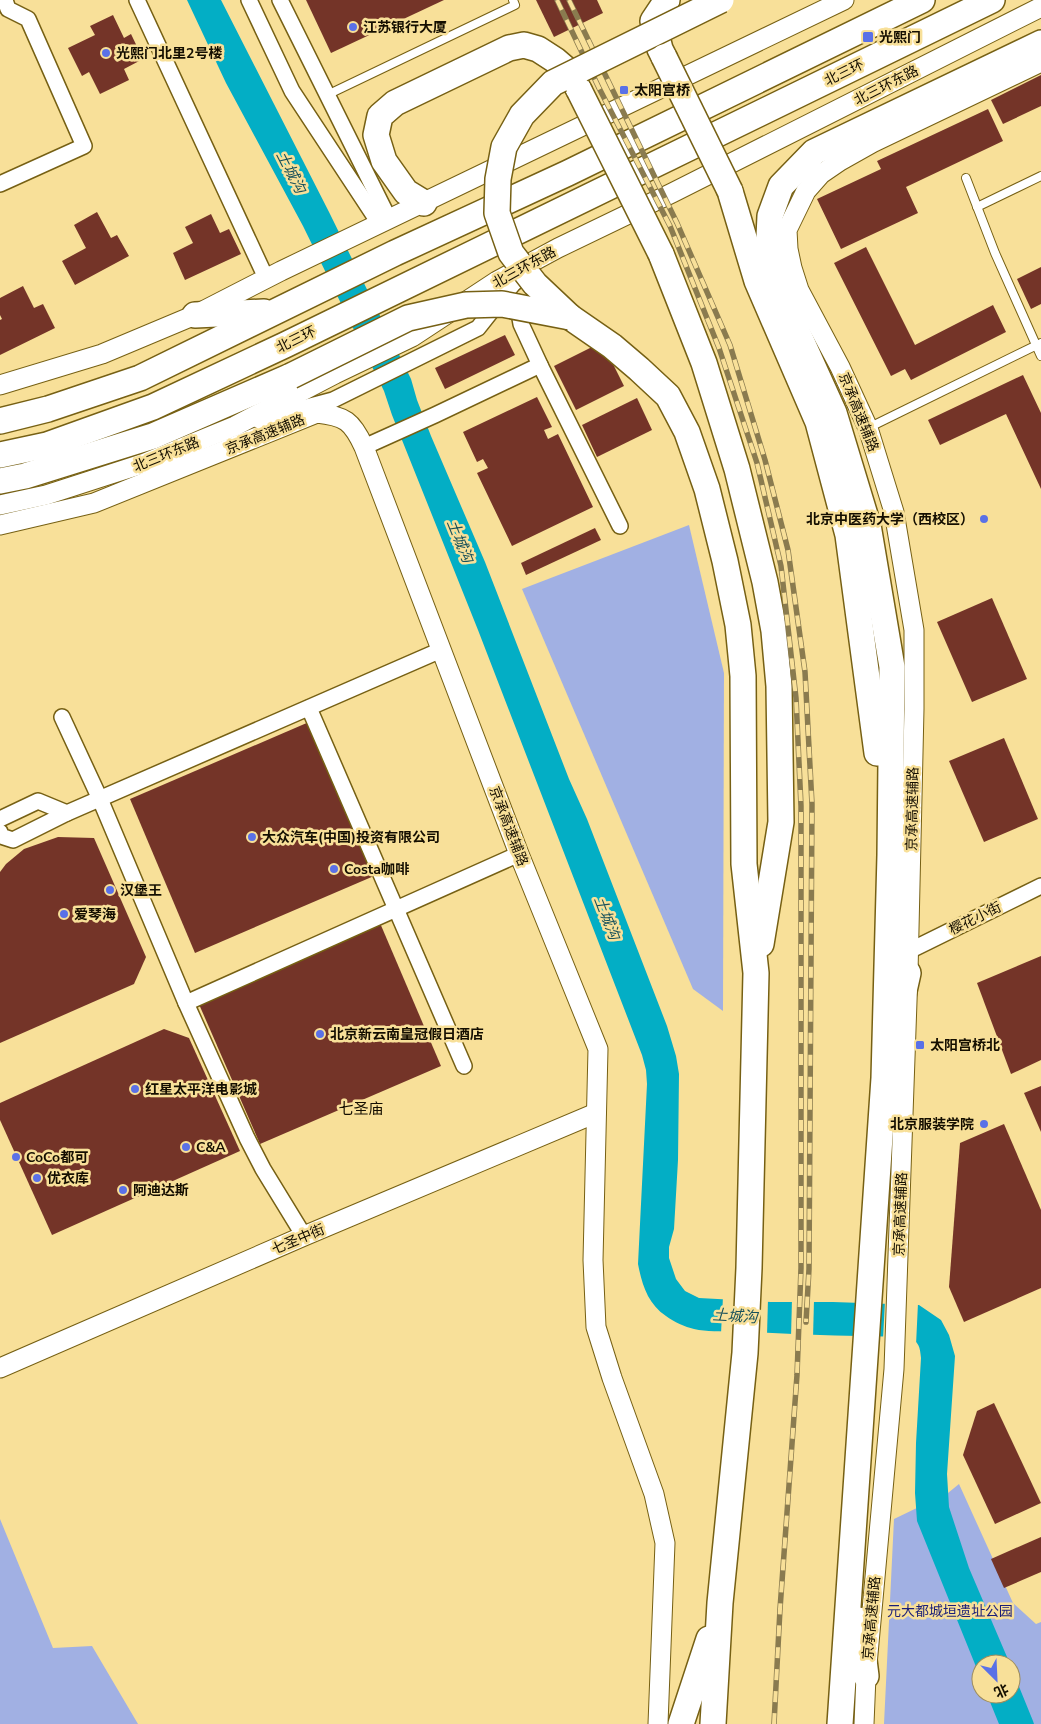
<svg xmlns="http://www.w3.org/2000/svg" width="1041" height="1724" font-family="'Nunito Sans','Noto Sans SC',sans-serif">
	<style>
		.green { fill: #a1b0e3; fill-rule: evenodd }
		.water { fill: #03aec5 }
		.pier { fill: #f8e099 }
		.building { fill: #743428 }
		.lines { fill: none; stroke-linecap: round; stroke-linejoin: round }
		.service-casing { stroke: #766014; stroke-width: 10 }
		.minor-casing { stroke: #766014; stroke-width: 18 }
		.tertiary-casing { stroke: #766014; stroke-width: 21 }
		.trunk-casing { stroke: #766014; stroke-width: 28 }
		.service { stroke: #fff; stroke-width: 8 }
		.minor { stroke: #fff; stroke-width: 15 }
		.tertiary { stroke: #fff; stroke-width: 19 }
		.trunk { stroke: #fff; stroke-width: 25 }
		.rail-casing { stroke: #8a7b4f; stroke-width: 5.5 }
		.rail { stroke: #f8e099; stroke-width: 4; stroke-dasharray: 11; stroke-linecap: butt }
		.trunk-bridge-casing { stroke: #766014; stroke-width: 28; stroke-linecap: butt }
		.trunk-bridge { stroke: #fff; stroke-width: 25 }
		.poi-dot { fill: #5a71e7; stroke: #f8e099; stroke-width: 2 }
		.labels { text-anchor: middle; stroke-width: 5; stroke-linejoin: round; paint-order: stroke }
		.poi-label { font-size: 14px; font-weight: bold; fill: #140e00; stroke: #f8e099; text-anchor: start }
		.street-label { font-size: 14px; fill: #140e00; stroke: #f8e099 }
		.park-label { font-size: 14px; fill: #1a1e79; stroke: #f8e099 }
		.water-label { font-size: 15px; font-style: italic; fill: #18515b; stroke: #f8e099 }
		.neighbourhood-label { font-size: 15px; fill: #140e00; stroke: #f8e099 }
	</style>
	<rect width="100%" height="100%" fill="#f8e099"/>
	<!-- green -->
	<g class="green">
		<path d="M689 525 724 673 723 1011 693 989 522 589Z"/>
		<path d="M959 1484 1013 1603 1036 1624 1041 1622V1724H884L894 1519 948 1493ZM981 1664H1011V1694H981Z"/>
		<path d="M0 1519 53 1648 92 1646 138 1724H0Z"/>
	</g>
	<!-- water -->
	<g class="water">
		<path d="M187 0H221L329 212 411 379 417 400 431 436 485 562 569 779 587 819 667 1026 676 1056 679 1074 678 1160 674 1229 669 1247V1258L676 1279 685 1291 699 1298 771 1302H833L919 1305 941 1320 949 1335 955 1356 947 1474 949 1507 969 1568 1010 1664H981V1679L917 1521 915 1493 916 1443 921 1358C920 1347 919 1342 909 1337 857 1336 806 1335 755 1332 736 1331 713 1333 694 1329 685 1327 674 1322 666 1316 648 1304 642 1285 638 1264L647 1084 646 1070 642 1055 478 630 392 415 384 391 303 226 226 83Z"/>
		<path d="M1011 1667 1033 1721 1034 1724H999L988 1697V1694H1011Z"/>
	</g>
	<!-- pier -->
	<g class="pier">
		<path d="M723 1297 768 1299 767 1335 721 1333Z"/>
		<path d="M792 1299 814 1300 813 1338 791 1337Z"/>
		<path d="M885 1301 918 1303 916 1345 914 1342 908 1340 883 1339Z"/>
	</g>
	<!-- building -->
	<g class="building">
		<path d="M306 0H444L331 53Z"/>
		<path d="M536 0H597L603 13 554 37Z"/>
		<path d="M113 15 124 38 131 34 143 59 124 69 129 80 100 94 89 72 82 76 68 48 95 35 90 26Z"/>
		<path d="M1041 75V106L1003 124 991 100Z"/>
		<path d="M988 109 1003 141 906 187 918 213 841 249 817 199 881 169 877 161Z"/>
		<path d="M97 212 111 238 117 235 129 256 75 285 62 261 86 248 74 225Z"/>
		<path d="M211 214 220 233 229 229 241 254 185 280 173 253 193 243 185 227Z"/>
		<path d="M866 247 915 345 993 305 1006 332 911 380 905 369 891 376 834 263Z"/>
		<path d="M1041 267V304L1031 309 1017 279Z"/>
		<path d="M23 286 34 308 43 304 55 328 0 355V320L2 319 0 315V298Z"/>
		<path d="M505 335 515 355 445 389 435 368Z"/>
		<path d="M590 348H599L608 354 624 386 576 410 554 366Z"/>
		<path d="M1023 375 1041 413V489L1006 414 940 445 928 420Z"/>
		<path d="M537 397 552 427 544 430 548 439 558 434 593 507 512 546 477 473 488 468 483 459 477 462 463 432Z"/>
		<path d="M637 398 652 430 597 457 582 425Z"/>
		<path d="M595 528 601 540 526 575 521 563Z"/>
		<path d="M992 598 1027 679 972 702 937 622Z"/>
		<path d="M309 722 374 876 195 953 130 799Z"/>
		<path d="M1004 738 1038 819 984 842 949 761Z"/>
		<path d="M58 837 94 838 146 957 134 984 0 1043V872L6 864 24 849Z"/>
		<path d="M380 923 441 1066 260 1144 198 1002Z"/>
		<path d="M1041 956V1060L1011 1074 977 983Z"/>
		<path d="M164 1029 189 1038 240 1151 52 1235 0 1120V1103Z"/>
		<path d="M1041 1086V1132L1024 1093Z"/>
		<path d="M1004 1124 1041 1210V1288L964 1322 949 1287 960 1143Z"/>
		<path d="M994 1403 1041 1503 995 1524 963 1455 977 1411Z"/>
		<path d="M1041 1537V1572L1004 1588 991 1559Z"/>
	</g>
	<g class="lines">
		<!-- service casing -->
		<g class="service-casing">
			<g id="service">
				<path d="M327 95 515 5 513 0"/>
				<path d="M966 178 995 253 1041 356"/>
				<path d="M977 207 1041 176"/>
				<path d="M868 428 1041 343"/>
			</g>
		</g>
		<!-- minor casing -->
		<g class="minor-casing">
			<g id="minor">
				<path d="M137 0 266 278"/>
				<path d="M249 0 292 91 379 223"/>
				<path d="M280 0 389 219"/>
				<path d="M0 184 84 146 28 19 8 9 5 0"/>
				<path d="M517 302 521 324 540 365 620 526"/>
				<path d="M258 420 333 400 478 328 513 284 531 269"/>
				<path d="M364 447 435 415 540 365"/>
				<path d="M309 708 464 1066"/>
				<path d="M62 717 100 799 186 1003 247 1138 263 1169 304 1236"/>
				<path d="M0 819 38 801 67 813"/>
				<path d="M0 832 1 836 13 840 67 813 441 650"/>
				<path d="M909 951 1041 886"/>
				<path d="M186 1003 519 854"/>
			</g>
		</g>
		<!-- tertiary casing -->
		<g class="tertiary-casing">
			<g id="tertiary">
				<path d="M0 385 102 354 195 315 281 271 844 0"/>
				<path d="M0 505 46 495 145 463 235 426 335 374 412 337 497 281 558 248 672 193 1041 7"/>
				<path d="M0 525 94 503 317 413C345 416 352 421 364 447L519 854 598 1049 593 1260 596 1327 612 1378 654 1494 665 1543 658 1724"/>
				<path d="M0 1368 304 1236 596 1113"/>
				<path d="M864 1724 866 1676 894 1369 908 973 914 709V630L894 512 868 428 840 367 799 290 792 268 788 249 787 230 806 191 821 174 840 161 872 143 1041 62"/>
			</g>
		</g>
		<!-- trunk casing -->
		<g class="trunk-casing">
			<g id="trunk">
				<path d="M664 57 660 49 653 21 667 0"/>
				<path d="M730 191 757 281 818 422 848 535 877 753"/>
				<path d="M424 203 406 192 384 161 376 135 380 116 395 103 509 48 524 45 538 49 555 60 569 72 579 90"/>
				<path d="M661 254 704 363 737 469 765 582 774 631 779 686 781 822 761 944"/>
				<path d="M195 315 264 312"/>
				<path d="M570 317 612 346 639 369 668 396 687 432 707 489 725 561 738 625 743 676 744 864 756 973 749 1268 745 1353 720 1603 713 1724"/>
				<path d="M0 421 48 409 140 378 395 253 568 173 922 0"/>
				<path d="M0 455 47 445 153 407 285 345 992 0"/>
				<path d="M0 481 25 476 153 436 291 376"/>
				<path d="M896 1027 908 973"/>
				<path d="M859 1620 866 1676"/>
				<path d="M681 1724 709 1639"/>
				<path d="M840 1724 884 1078 890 855 892 667 868 525 834 413 782 298 768 257 770 216 781 186 814 152 1041 43"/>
			</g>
		</g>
		<!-- service -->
		<use href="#service" class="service"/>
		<!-- minor -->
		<use href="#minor" class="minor"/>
		<!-- tertiary -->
		<use href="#tertiary" class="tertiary"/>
		<!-- trunk -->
		<use href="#trunk" class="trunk"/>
		<!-- rail casing -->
		<g class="rail-casing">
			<g id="rail">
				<path d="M557 0 599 88 670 226 719 348 757 463 781 566 796 698 801 806V1268L797 1375 780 1609 774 1724"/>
				<path d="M569 0 677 223 730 345 765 460 788 550 805 672 812 804 809 1269 806 1322"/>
			</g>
		</g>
		<!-- rail -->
		<use href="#rail" class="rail"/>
		<!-- trunk-bridge casing -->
		<g class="trunk-bridge-casing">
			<g id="trunk-bridge">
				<path d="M664 57 730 191"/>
				<path d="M579 90 661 254"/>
				<path d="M570 317 535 284 511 253 497 213 498 179 504 147 522 115 553 83 721 0"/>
				<path d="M291 376 408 318 466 305 502 304 570 317"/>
			</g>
		</g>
		<!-- trunk-bridge -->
		<use href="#trunk-bridge" class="trunk-bridge"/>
	</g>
	<!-- markers -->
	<g class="poi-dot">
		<circle cx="353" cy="27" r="5"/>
		<rect x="862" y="31" width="12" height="12" rx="2.5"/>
		<circle cx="106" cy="53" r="5"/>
		<rect x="619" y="85" width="10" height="10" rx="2.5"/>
		<circle cx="984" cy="519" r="5"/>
		<circle cx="252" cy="837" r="5"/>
		<circle cx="334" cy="869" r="5"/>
		<circle cx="110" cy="890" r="5"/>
		<circle cx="64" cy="914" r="5"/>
		<circle cx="320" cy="1034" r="5"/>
		<rect x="915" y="1040" width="10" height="10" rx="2.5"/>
		<circle cx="135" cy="1089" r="5"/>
		<circle cx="984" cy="1124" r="5"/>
		<circle cx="186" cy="1147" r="5"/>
		<circle cx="16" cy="1157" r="5"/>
		<circle cx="37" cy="1178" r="5"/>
		<circle cx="123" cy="1190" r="5"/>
	</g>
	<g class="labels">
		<!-- poi labels -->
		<g class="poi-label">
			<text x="363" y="32">江苏银行大厦</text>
			<text x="879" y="42">光熙门</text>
			<text x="116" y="58">光熙门北里2号楼</text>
			<text x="634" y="95">太阳宫桥</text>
			<text x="974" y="524" text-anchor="end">北京中医药大学（西校区）</text>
			<text x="262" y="842">大众汽车(中国)投资有限公司</text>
			<text x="344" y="874">Costa咖啡</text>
			<text x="120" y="895">汉堡王</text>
			<text x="74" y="919">爱琴海</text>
			<text x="330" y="1039">北京新云南皇冠假日酒店</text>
			<text x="930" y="1050">太阳宫桥北</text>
			<text x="145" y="1094">红星太平洋电影城</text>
			<text x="974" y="1129" text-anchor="end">北京服装学院</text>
			<text x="196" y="1152">C&amp;A</text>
			<text x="26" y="1162">CoCo都可</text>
			<text x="47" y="1183">优衣库</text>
			<text x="133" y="1195">阿迪达斯</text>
		</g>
		<!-- street labels -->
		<g class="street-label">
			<text transform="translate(844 72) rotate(-26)" y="5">北三环</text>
			<text transform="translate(886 85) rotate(-27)" y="5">北三环东路</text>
			<text transform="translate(524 267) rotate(-29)" y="5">北三环东路</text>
			<text transform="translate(296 339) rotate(-26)" y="5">北三环</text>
			<text transform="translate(859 412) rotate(68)" y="5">京承高速辅路</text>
			<text transform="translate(265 434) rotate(-22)" y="5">京承高速辅路</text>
			<text transform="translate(166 454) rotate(-22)" y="5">北三环东路</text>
			<text transform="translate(912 809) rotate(-89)" y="5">京承高速辅路</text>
			<text transform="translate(509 826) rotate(69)" y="5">京承高速辅路</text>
			<text transform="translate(975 918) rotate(-26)" y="5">樱花小街</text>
			<text transform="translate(900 1214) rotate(-88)" y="5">京承高速辅路</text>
			<text transform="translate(298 1239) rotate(-23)" y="5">七圣中街</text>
			<text transform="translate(871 1618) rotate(-85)" y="5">京承高速辅路</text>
		</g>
		<!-- park labels -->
		<g class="park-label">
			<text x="950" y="1616">元大都城垣遗址公园</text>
		</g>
		<!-- water labels -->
		<g class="water-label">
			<text transform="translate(291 172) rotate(63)" y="5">土城沟</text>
			<text transform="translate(460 541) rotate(68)" y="5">土城沟</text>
			<text transform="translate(607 918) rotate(69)" y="5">土城沟</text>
			<text transform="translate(735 1316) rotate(3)" y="5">土城沟</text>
		</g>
		<!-- neighbourhood labels -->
		<g class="neighbourhood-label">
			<text x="361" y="1114">七圣庙</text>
		</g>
	</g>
	<!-- north arrow -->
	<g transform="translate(996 1679) rotate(156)"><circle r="24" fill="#f8e099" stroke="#9d8c5c"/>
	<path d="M0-4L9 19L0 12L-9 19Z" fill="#5a71e7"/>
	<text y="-8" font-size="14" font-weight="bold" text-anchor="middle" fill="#140e00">北</text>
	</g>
</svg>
